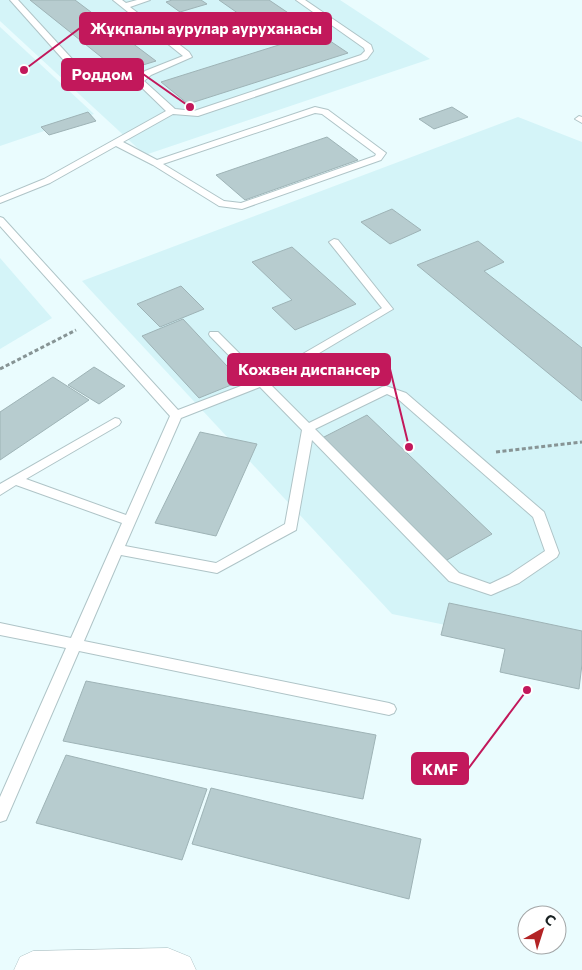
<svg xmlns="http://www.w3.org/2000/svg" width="582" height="970" font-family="Commissioner,sans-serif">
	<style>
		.built { fill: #d4f4f8 }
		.building { fill: #b7cccf; stroke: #9eb3b6 }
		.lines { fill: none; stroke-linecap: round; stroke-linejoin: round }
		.lane-casing { stroke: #afc4c7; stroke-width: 2 }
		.secondary-casing { stroke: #afc4c7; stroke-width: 1 }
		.path { stroke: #879495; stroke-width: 3; stroke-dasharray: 4 2.5; stroke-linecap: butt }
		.lane { fill: #fff; fill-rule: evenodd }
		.secondary { fill: #fff; fill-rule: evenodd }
		.leader { fill: none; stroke: #c2185b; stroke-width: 2 }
		.callout-dot { fill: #c2185b; stroke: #fff; stroke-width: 2 }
		.callout { fill: #c2185b; stroke: #c2185b; stroke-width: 2 }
		.callout-label { font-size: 16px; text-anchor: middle; font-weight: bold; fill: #fff }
	</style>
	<rect width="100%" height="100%" fill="#eafcfe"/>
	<!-- built -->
	<g class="built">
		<path d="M0 0H340L430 59 145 155 0 21Z"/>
		<path d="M0 27 94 114 0 146Z"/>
		<path d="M518 117 582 142V653L392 614 82 281Z"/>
		<path d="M0 258 52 318 0 349Z"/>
	</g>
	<!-- building -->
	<g class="building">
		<path d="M30 0H75L156 61 120 72Z"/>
		<path d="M172 0H201L207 4 180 12 166 2Z"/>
		<path d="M219 0H269L348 53 188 104 161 82 282 44Z"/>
		<path d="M452 107 468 117 434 129 419 119Z"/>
		<path d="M88 112 96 121 49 135 41 127Z"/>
		<path d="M327 137 358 160 245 200 216 175Z"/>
		<path d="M392 209 421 230 390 244 361 222Z"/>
		<path d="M478 241 504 262 484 271 582 348V401L417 265Z"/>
		<path d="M292 247 356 304 295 330 272 308 292 300 252 262Z"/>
		<path d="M181 286 204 309 160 327 137 304Z"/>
		<path d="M183 319 241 381 199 398 142 336Z"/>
		<path d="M94 367 125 386 99 404 68 385Z"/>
		<path d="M53 377 89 400 0 460V412Z"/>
		<path d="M367 415 492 534 447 560 324 437Z"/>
		<path d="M200 432 257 444 216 536 155 523Z"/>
		<path d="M449 603 582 631V664L579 689 500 672 505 649 441 635Z"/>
		<path d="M86 681 376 735 363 799 63 741Z"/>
		<path d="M66 755 207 789 182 860 36 823Z"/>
		<path d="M211 788 421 839 409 899 192 844Z"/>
	</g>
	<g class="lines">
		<!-- lane casing -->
		<g class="lane-casing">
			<g id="lane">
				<path d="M10 0H18L74 61V65H68Z"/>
				<path d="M113 0H122L126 3 137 0H150L130 7 189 52 192 57 151 75 144 81 175 109 194 111 361 55 365 51 364 48 296 0H305L371 45 373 51 367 59 198 116 173 114 123 142 157 160 315 107 328 110 386 153 381 160 242 209 219 206 153 165 116 146 50 183 0 203V197L44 179 166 111 135 81 145 71 183 56ZM315 113 322 114 376 154 375 156 241 203 224 201 163 164Z"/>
				<path d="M579 116 582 117V123L575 119Z"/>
				<path d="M0 217 3 218 178 410 254 381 210 336 209 334 210 332H218L263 377 382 308 329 242 334 239 338 240 393 309 269 383 309 423 382 387 386 386 406 393 544 512 559 553 557 557 519 583 491 595 449 581 312 440 296 530 217 573 121 555 84 641 389 703 394 705 396 709 394 713 389 715 79 651 6 820 0 822V797L66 648 0 635V623L71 638 122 523 16 485 0 495V484L115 418 119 419 121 422 119 425 26 479 126 515 170 416 0 226ZM260 387 302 430 285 524 216 563 125 546 181 418ZM387 394 398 399 533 517 545 551 509 575 490 584 459 573 315 429Z"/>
			</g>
		</g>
		<!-- secondary casing -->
		<g class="secondary-casing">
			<path id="secondary" d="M168 948 190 957 196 970H14L20 957 33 951Z"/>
		</g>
		<!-- path -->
		<g class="path">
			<path d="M0 369 76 330"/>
			<path d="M496 452 582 442"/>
		</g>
		<!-- lane -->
		<use href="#lane" class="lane"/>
		<!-- secondary -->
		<use href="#secondary" class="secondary"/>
	</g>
	<!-- callouts -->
	<path class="leader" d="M24 70L80 28M190 107L143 74M409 447L390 369M527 690L468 769"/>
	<g class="callout-dot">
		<circle cx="24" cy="70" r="5"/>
		<circle cx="190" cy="107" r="5"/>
		<circle cx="409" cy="447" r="5"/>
		<circle cx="527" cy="690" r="5"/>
	</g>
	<g class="callout">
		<rect x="80" y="13" width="251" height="31" rx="5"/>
		<rect x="62" y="59" width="81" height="31" rx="5"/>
		<rect x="228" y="354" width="162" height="31" rx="5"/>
		<rect x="412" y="753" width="56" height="31" rx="5"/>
	</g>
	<g class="callout-label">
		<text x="206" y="34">Жұқпалы аурулар ауруханасы</text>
		<text x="102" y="80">Роддом</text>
		<text x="309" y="375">Кожвен диспансер</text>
		<text x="440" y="775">KMF</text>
	</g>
	<!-- north arrow -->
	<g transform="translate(542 930) rotate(39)"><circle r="24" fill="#ffffff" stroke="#a3a6a7"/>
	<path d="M0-4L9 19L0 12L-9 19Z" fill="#b32325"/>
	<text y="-8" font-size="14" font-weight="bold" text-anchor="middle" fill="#192122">С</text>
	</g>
</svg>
